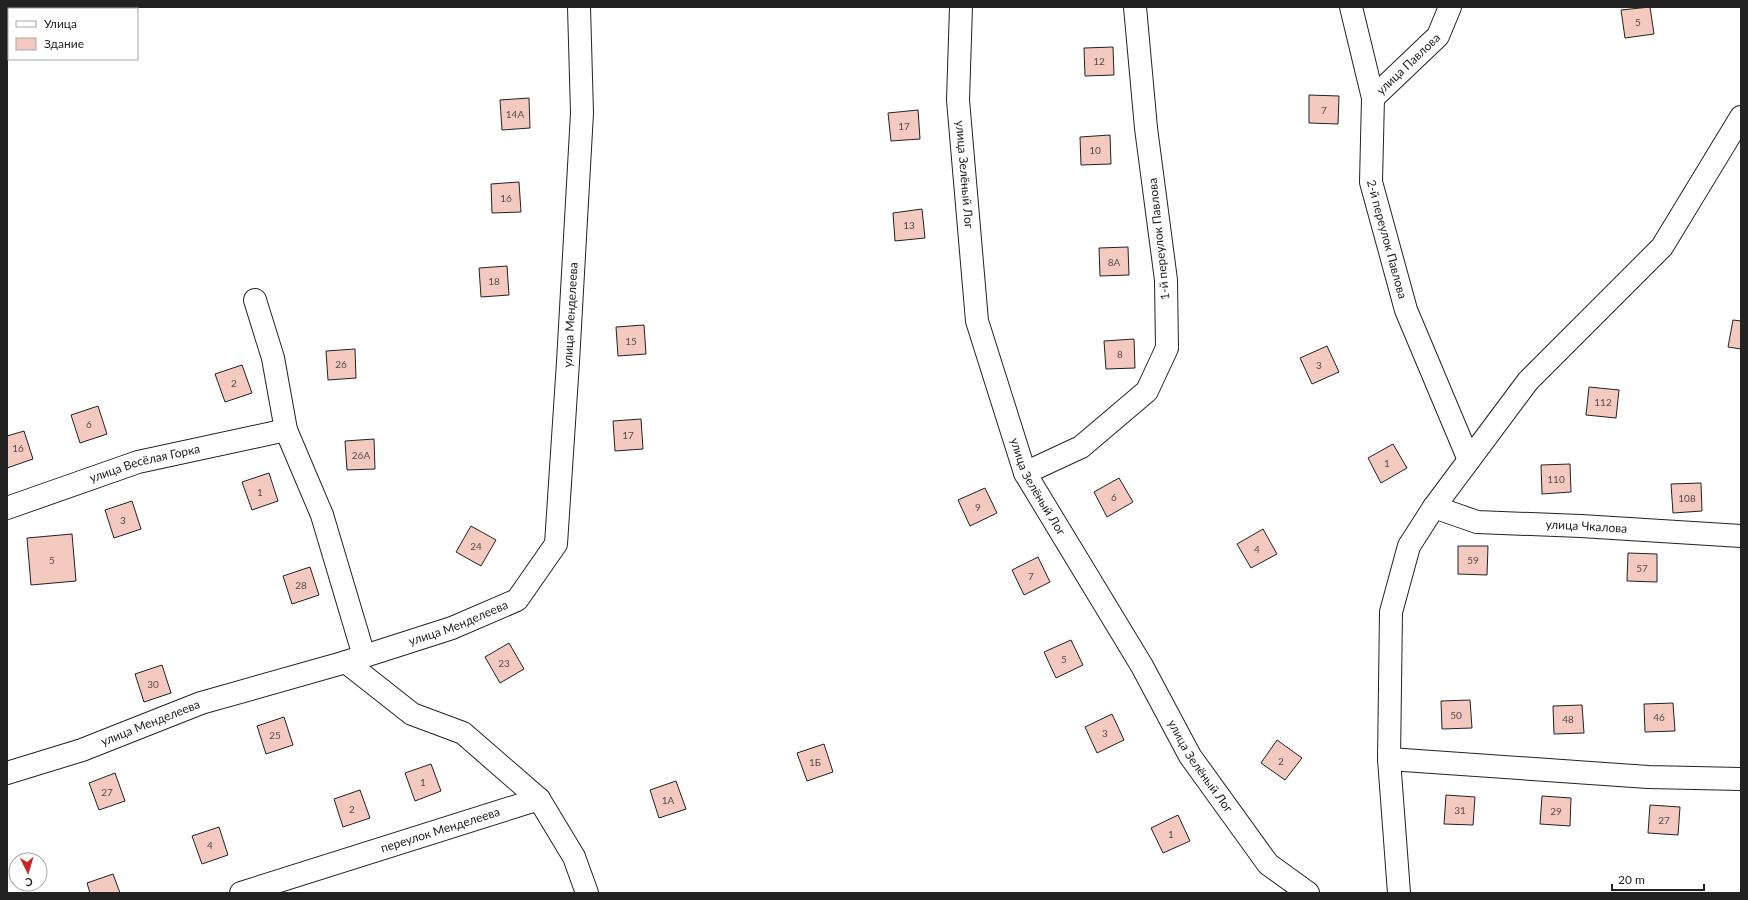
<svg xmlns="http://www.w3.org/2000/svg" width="1748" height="900" font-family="Lato,sans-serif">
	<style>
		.building { fill: #f3c9c0; stroke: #222 }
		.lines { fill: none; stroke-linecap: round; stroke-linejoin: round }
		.minor-casing { stroke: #222; stroke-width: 24 }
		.minor { stroke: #fff; stroke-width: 22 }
		.labels { text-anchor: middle; stroke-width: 3; stroke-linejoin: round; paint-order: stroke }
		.number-label { font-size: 10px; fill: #564c4a }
		.street-label { font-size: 12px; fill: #222; stroke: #fff }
	</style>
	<rect width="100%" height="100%" fill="#fff"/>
	<!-- building -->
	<g class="building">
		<path d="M1650 7 1654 34 1625 38 1621 10Z"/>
		<path d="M1113 47 1114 75 1085 76 1084 48Z"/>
		<path d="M1309 95 1339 96 1338 124 1309 123Z"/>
		<path d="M529 98 530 128 502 130 500 100Z"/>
		<path d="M918 110 920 139 891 141 888 113Z"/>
		<path d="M1110 135 1111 164 1081 165 1080 137Z"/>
		<path d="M519 182 521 212 492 213 491 184Z"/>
		<path d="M922 209 925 238 895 241 893 213Z"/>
		<path d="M1128 247 1129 275 1100 276 1099 248Z"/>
		<path d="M507 266 509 295 481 297 479 268Z"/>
		<path d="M1733 320 1741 321V349L1728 347Z"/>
		<path d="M644 325 646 354 618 356 616 327Z"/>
		<path d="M1134 339 1135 368 1106 369 1104 341Z"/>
		<path d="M1327 346 1339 372 1312 384 1300 358Z"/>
		<path d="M355 349 356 378 328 380 326 351Z"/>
		<path d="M242 365 252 393 225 402 215 374Z"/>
		<path d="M1589 387 1619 390 1616 418 1586 415Z"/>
		<path d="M98 406 107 434 80 443 71 415Z"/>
		<path d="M641 419 643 449 615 451 613 421Z"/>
		<path d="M24 431 33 459 7 468V436Z"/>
		<path d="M374 439 375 469 347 470 345 441Z"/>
		<path d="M1393 444 1407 468 1381 483 1368 458Z"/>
		<path d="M1570 464 1571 492 1542 494 1541 465Z"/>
		<path d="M269 473 278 501 252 510 242 482Z"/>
		<path d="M1119 478 1133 502 1107 517 1094 492Z"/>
		<path d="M1701 483 1702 511 1673 513 1671 484Z"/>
		<path d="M985 488 997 513 970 526 958 500Z"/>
		<path d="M132 501 141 529 114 538 105 510Z"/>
		<path d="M471 526 496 540 481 566 456 552Z"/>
		<path d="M1263 529 1277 554 1251 568 1237 544Z"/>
		<path d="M72 534 76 581 31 585 27 538Z"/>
		<path d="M1458 546H1488L1487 575 1458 574Z"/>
		<path d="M1628 553 1657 554V582L1627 581Z"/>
		<path d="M1038 557 1050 582 1024 595 1012 570Z"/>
		<path d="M310 567 319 595 292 604 283 576Z"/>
		<path d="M1071 640 1083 665 1056 678 1044 652Z"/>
		<path d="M509 643 524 669 500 683 485 657Z"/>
		<path d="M162 665 171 693 144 702 135 674Z"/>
		<path d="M1470 700 1472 728 1442 729 1441 701Z"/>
		<path d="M1673 703 1675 731 1645 732 1644 704Z"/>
		<path d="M1582 705 1584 733 1554 734 1553 706Z"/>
		<path d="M1112 714 1124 740 1097 753 1085 727Z"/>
		<path d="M284 717 293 745 266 754 257 726Z"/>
		<path d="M1277 740 1302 758 1285 780 1261 763Z"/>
		<path d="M824 744 833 772 807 781 797 753Z"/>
		<path d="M431 764 441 791 415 801 405 773Z"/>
		<path d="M115 773 125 801 99 810 89 783Z"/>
		<path d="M676 781 686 809 659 818 650 790Z"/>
		<path d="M360 790 370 818 343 827 334 799Z"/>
		<path d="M1446 795 1475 797 1473 825 1444 824Z"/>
		<path d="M1542 796 1571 798 1570 826 1540 824Z"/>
		<path d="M1650 805 1680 807 1678 835 1648 833Z"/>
		<path d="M1178 815 1190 841 1163 853 1151 828Z"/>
		<path d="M219 827 228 855 202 864 192 836Z"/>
		<path d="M113 874 120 893H90L87 883Z"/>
	</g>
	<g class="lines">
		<!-- minor casing -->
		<g class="minor-casing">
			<g id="minor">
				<path id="s1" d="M961 7 958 100 977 321 1025 473 1142 666 1190 756 1268 864 1308 893"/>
				<path id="s2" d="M1351 7 1373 98 1371 182 1406 310 1469 460"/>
				<path id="s3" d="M1373 98 1438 36 1450 7"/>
				<path d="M255 300 273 358 286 430 322 515 364 656"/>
				<path d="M1025 473 1081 447 1147 391 1167 348 1166 280 1146 128 1135 7"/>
				<path id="s4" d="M1434 507 1477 522 1581 526 1741 536"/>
				<path id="s5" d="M7 508 138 462 286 430"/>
				<path d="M346 662 412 714 463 733 539 799 574 857 587 893"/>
				<path d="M1389 759 1648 777 1741 779"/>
				<path id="s6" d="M7 773 82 750 201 703 346 662 452 628 517 600 556 544 568 362 582 113 579 7"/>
				<path id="s7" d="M241 893 539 799"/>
				<path d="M1399 893 1389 759 1391 612 1409 546 1434 507 1528 381 1662 247 1741 117"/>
			</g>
		</g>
		<!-- minor -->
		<use href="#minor" class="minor"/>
	</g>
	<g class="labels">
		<!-- number labels -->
		<g class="number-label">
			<text x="1638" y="26">5</text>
			<text x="1099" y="65">12</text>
			<text x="1324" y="114">7</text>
			<text x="515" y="118">14А</text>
			<text x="904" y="130">17</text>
			<text x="1095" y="154">10</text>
			<text x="506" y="202">16</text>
			<text x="909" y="229">13</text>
			<text x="1114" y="266">8А</text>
			<text x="494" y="285">18</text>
			<text x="631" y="345">15</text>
			<text x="1120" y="358">8</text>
			<text x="341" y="368">26</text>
			<text x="1319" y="369">3</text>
			<text x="234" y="387">2</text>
			<text x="1603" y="406">112</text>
			<text x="89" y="428">6</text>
			<text x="628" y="439">17</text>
			<text x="18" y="452">16</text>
			<text x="361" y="459">26А</text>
			<text x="1387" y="467">1</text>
			<text x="1556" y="483">110</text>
			<text x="260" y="496">1</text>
			<text x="1114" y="501">6</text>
			<text x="1687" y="502">108</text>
			<text x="978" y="511">9</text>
			<text x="123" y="524">3</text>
			<text x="476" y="550">24</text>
			<text x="1257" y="553">4</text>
			<text x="52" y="564">5</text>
			<text x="1473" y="564">59</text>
			<text x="1642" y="572">57</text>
			<text x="1031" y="580">7</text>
			<text x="301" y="589">28</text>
			<text x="1064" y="663">5</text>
			<text x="504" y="667">23</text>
			<text x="153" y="688">30</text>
			<text x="1456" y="719">50</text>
			<text x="1659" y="721">46</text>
			<text x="1568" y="723">48</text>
			<text x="1105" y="737">3</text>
			<text x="275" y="739">25</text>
			<text x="1281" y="765">2</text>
			<text x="815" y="766">1Б</text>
			<text x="423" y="786">1</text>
			<text x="107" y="796">27</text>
			<text x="668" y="804">1А</text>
			<text x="352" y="813">2</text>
			<text x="1460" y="814">31</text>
			<text x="1556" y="815">29</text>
			<text x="1664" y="824">27</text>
			<text x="1171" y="838">1</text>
			<text x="210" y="849">4</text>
		</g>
		<!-- street labels -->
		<g class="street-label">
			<text dy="4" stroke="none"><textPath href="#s3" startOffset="49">улица Павлова</textPath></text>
			<text dy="4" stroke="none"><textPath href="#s1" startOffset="168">улица Зелёный Лог</textPath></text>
			<text transform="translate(1159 239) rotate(-96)" y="4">1-й переулок Павлова</text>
			<text dy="4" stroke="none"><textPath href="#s2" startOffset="237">2-й переулок Павлова</textPath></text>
			<text dy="4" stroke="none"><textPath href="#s6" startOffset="837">улица Менделеева</textPath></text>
			<text dy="4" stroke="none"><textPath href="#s5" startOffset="145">улица Весёлая Горка</textPath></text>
			<text dy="4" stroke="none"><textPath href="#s1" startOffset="492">улица Зелёный Лог</textPath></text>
			<text dy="4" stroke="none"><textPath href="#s4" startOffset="155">улица Чкалова</textPath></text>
			<text dy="4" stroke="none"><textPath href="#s6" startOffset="476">улица Менделеева</textPath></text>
			<text dy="4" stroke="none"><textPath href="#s6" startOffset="152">улица Менделеева</textPath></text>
			<text dy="4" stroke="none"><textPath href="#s1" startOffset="816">улица Зелёный Лог</textPath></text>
			<text dy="4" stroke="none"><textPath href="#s7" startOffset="209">переулок Менделеева</textPath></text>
		</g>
	</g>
	<!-- border -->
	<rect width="1748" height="900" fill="none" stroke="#222222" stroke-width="16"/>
	<!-- legend -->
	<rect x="8" y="8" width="130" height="52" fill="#ffffff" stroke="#a7a7a7"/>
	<rect x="16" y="21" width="20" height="6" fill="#ffffff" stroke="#a7a7a7"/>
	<text x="44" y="28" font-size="12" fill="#222222">Улица</text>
	<rect x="16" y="38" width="20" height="12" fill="#f3c9c0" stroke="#a7a7a7"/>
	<text x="44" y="48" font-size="12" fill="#222222">Здание</text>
	<!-- north arrow -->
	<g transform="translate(28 872) rotate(175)"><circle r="19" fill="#ffffff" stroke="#a7a7a7"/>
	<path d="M0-3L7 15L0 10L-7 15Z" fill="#c62828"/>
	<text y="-6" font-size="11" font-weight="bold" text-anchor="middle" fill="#222222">С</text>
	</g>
	<!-- scale -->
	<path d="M1612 884v6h92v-6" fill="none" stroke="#222222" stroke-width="2"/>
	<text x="1618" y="884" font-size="12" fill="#222222" stroke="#ffffff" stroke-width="3" paint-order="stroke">20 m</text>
</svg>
